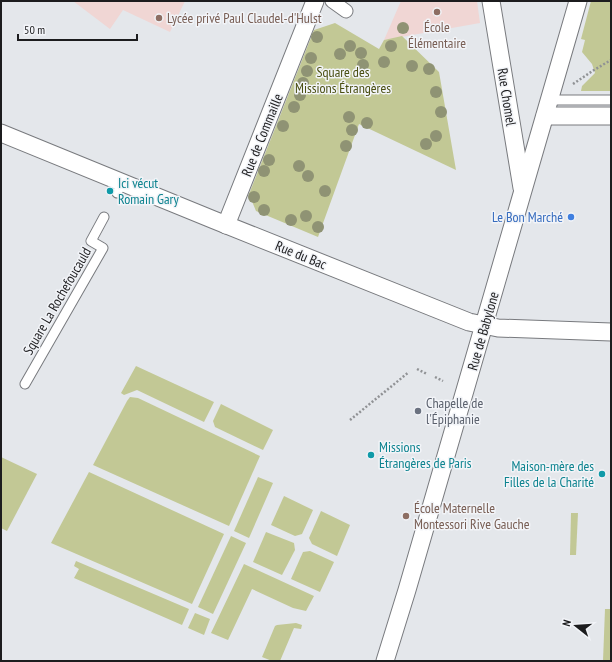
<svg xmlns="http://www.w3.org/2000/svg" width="612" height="662" font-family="'PT Sans Narrow',sans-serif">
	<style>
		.education { fill: #f0d6d4 }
		.green { fill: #c2c895 }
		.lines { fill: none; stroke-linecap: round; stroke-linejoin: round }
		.service-casing { stroke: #787a7e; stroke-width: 11 }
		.pedestrian-casing { stroke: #787a7e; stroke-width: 15 }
		.minor-casing { stroke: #787a7e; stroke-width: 19 }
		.path { stroke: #909295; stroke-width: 2.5; stroke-dasharray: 2 2; stroke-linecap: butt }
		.service { stroke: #fff; stroke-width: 9 }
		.pedestrian { stroke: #fff; stroke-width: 13 }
		.minor { stroke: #fff; stroke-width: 17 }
		.tree { fill: #8f9374 }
		.education-dot { fill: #8d6e63; stroke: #f2f4f8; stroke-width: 1.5 }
		.culture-dot { fill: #0f9aa8; stroke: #f2f4f8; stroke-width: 1.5 }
		.shop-dot { fill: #3f7fe0; stroke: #f2f4f8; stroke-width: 1.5 }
		.worship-dot { fill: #6b7280; stroke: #f2f4f8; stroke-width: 1.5 }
		.labels { text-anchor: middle; stroke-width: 3; stroke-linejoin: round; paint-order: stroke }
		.education-label { font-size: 14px; fill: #785e54; stroke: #f2f4f8; text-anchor: start }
		.park-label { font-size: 14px; fill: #4a4f12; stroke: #f2f4f8 }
		.street-label { font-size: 14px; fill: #1c1c1e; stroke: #f2f4f8 }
		.culture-label { font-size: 14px; fill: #0d838f; stroke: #f2f4f8; text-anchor: start }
		.shop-label { font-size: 14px; fill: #366cbe; stroke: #f2f4f8; text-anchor: end }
		.worship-label { font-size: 14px; fill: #5b616d; stroke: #f2f4f8; text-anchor: start }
	</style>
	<rect width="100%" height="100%" fill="#e4e7eb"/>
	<!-- education -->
	<g class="education">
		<path d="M73 1H185L170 32 123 10 110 29Z"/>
		<path d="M401 1H477L480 23 384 40Z"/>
	</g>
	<!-- green -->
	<g class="green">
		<path d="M591 1H611V91H581L582 86 595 73 592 64 582 52 585 40 581 39Z"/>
		<path d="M335 23 379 49 384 40 402 36 439 72 456 170 359 124 318 237 256 211 249 194 314 30Z"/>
		<path d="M136 366 214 402 204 422 137 390 124 395 121 393Z"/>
		<path d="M130 397 138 398 260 456 229 526 93 465 127 401Z"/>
		<path d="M221 404 273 430 263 450 215 427 213 421Z"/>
		<path d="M1 457 37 474 7 531 1 528Z"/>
		<path d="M89 472 224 534 192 604 51 543Z"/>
		<path d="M258 477 273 483 249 538 234 531Z"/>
		<path d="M284 496 313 510 302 534 295 536 271 525Z"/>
		<path d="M321 511 350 525 337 556 312 544 309 538Z"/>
		<path d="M571 513H578L576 555H570Z"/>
		<path d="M266 532 294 543 295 550 282 575 253 562Z"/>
		<path d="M231 536 246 543 213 614 198 607Z"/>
		<path d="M310 551 334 562 320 592 291 579 303 552Z"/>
		<path d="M76 561 189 609 182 625 74 578 79 569 74 566Z"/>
		<path d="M244 564 314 596 306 611 293 608 252 589 228 640 211 633Z"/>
		<path d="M605 609H611V661H603Z"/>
		<path d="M195 613 210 619 204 635 188 628Z"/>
		<path d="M296 623 302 625 301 629 294 628 280 661H272L262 657 275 626 277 625Z"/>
	</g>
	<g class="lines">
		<!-- service casing -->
		<g class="service-casing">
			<g id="service">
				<path d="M549 100H611"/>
				<path d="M117 193 122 183"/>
				<path d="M25 384 103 248 91 241 104 217"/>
			</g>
		</g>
		<!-- pedestrian casing -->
		<g class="pedestrian-casing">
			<path id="pedestrian" d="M332 1 346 11"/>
		</g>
		<!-- minor casing -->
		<g class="minor-casing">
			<g id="minor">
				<path d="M491 1 522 188"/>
				<path d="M545 116H611"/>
				<path d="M1 133 214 220 469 322 498 328 611 332"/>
				<path d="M226 225 315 1"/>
				<path d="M385 661 407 590 578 1"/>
			</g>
		</g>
		<!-- path -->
		<g class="path">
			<path d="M573 84 594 70 611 60"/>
			<path d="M417 369 427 374"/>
			<path d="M435 377 443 381"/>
			<path d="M350 420 409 372"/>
		</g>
		<!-- service -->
		<use href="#service" class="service"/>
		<!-- pedestrian -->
		<use href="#pedestrian" class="pedestrian"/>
		<!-- minor -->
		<use href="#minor" class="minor"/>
	</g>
	<!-- trees -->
	<g class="tree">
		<circle cx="403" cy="28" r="6"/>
		<circle cx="317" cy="37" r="6"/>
		<circle cx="350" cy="46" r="6"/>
		<circle cx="391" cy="46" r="6"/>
		<circle cx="361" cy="53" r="6"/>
		<circle cx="340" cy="54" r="6"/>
		<circle cx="311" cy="58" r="6"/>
		<circle cx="384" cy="62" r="6"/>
		<circle cx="363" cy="65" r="6"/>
		<circle cx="412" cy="66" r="6"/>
		<circle cx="429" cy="69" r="6"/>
		<circle cx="307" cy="71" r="6"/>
		<circle cx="303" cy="83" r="6"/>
		<circle cx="436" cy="92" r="6"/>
		<circle cx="300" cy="95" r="6"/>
		<circle cx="294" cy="107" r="6"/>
		<circle cx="441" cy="112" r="6"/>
		<circle cx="349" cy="117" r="6"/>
		<circle cx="367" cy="123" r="6"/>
		<circle cx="283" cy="126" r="6"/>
		<circle cx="352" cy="130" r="6"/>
		<circle cx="436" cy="136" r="6"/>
		<circle cx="426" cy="144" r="6"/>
		<circle cx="346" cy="146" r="6"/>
		<circle cx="269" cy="160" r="6"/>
		<circle cx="299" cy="166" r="6"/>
		<circle cx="264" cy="171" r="6"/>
		<circle cx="308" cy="176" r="6"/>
		<circle cx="325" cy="191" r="6"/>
		<circle cx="254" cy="197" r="6"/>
		<circle cx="264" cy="210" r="6"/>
		<circle cx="306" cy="216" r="6"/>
		<circle cx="291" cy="220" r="6"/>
		<circle cx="318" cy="227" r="6"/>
	</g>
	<!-- markers -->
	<g class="education-dot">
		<circle cx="437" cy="12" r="4"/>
		<circle cx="159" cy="18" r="4"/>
		<circle cx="406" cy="516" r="4"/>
	</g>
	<g class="culture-dot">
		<circle cx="110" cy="191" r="4"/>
		<circle cx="371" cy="455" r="4"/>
		<circle cx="602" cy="474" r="4"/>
	</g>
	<circle class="shop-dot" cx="571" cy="217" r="4"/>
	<circle class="worship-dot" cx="418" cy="411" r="4"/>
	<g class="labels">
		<!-- education labels -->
		<g class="education-label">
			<text x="167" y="23">Lycée privé Paul Claudel-d'Hulst</text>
			<text x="437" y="32" text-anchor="middle">École<tspan x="437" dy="16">Élémentaire</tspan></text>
			<text x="414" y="513">École Maternelle<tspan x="414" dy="16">Montessori Rive Gauche</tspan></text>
		</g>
		<!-- park labels -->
		<g class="park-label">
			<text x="343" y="77">Square des<tspan x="343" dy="16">Missions Étrangères</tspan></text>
		</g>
		<!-- street labels -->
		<g class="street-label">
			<text transform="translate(507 97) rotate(81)" y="5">Rue Chomel</text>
			<text transform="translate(262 135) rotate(-68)" y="5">Rue de Commaille</text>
			<text transform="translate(301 255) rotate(22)" y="5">Rue du Bac</text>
			<text transform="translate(57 301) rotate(-60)" y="5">Square La Rochefoucauld</text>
			<text transform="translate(483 331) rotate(-74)" y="5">Rue de Babylone</text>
		</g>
		<!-- culture labels -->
		<g class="culture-label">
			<text x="118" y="188">Ici vécut<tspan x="118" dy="16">Romain Gary</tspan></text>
			<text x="379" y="452">Missions<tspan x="379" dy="16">Étrangères de Paris</tspan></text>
			<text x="594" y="471" text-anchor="end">Maison-mère des<tspan x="594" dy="16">Filles de la Charité</tspan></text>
		</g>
		<!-- shop labels -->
		<g class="shop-label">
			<text x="563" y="222">Le Bon Marché</text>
		</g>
		<!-- worship labels -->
		<g class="worship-label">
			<text x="426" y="408">Chapelle de<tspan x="426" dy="16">l'Épiphanie</tspan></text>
		</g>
	</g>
	<!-- border -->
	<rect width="612" height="662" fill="none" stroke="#1c1c1e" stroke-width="4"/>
	<!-- north arrow -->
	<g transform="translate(576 626) rotate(287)" stroke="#f2f4f8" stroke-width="3" paint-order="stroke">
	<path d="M0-3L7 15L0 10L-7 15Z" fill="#1c1c1e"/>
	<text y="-6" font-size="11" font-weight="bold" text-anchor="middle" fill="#1c1c1e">N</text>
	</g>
	<!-- scale -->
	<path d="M18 34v6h119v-6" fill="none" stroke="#1c1c1e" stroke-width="2"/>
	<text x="24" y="34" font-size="12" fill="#1c1c1e" stroke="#f2f4f8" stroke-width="3" paint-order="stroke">50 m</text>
</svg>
